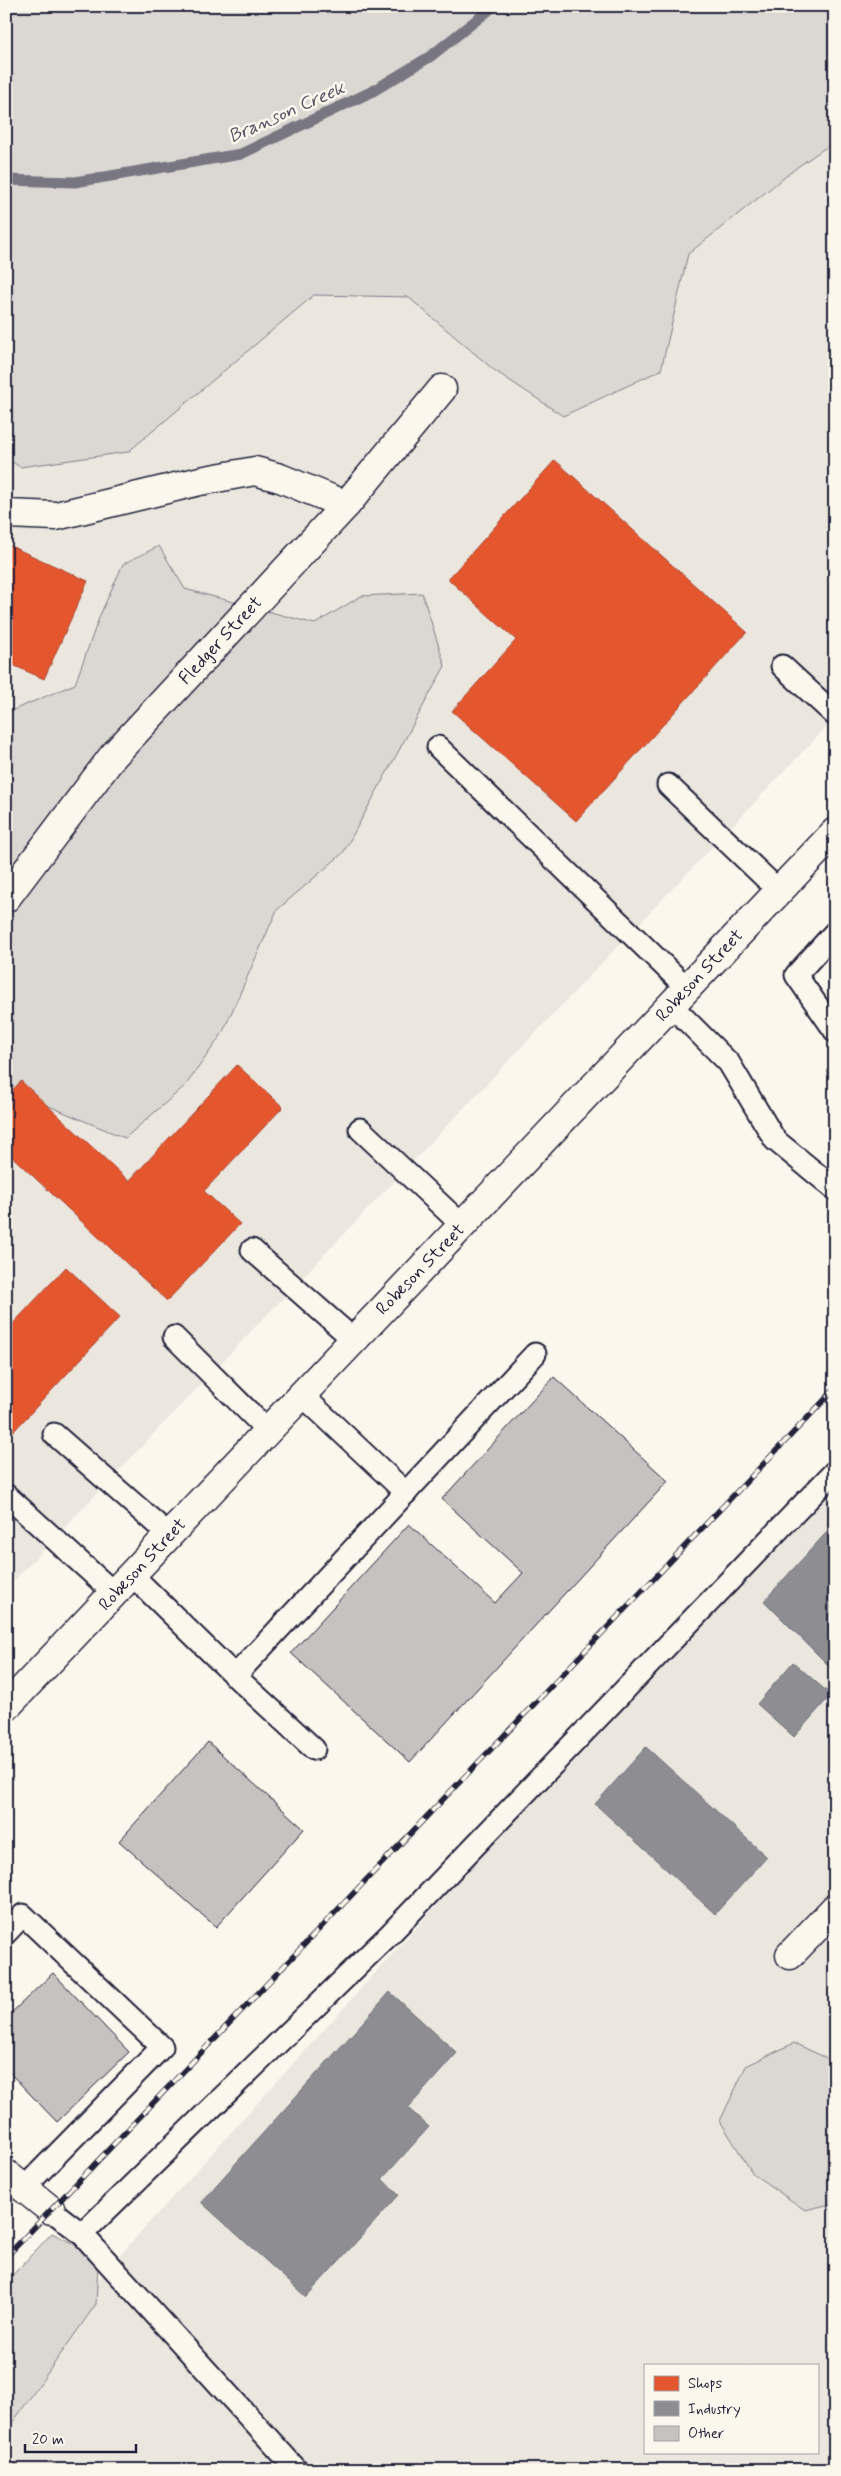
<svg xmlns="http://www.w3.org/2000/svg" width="841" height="2476" font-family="Mynerve,sans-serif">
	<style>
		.built { fill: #ebe7df; fill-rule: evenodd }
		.green { fill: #dbd8d3; stroke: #7e7d87 }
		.shops { fill: #e4572e; stroke: #aa4732 }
		.industry { fill: #8d8d92; stroke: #6d6d78 }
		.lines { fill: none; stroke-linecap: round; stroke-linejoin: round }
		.stream { stroke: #787681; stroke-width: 11 }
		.building { fill: #c6c2c0; stroke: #22223b }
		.lane-casing { stroke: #22223b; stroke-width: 25 }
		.street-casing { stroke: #22223b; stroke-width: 31 }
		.primary-casing { stroke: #22223b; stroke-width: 31 }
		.lane { stroke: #fbf7ec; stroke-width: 21 }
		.street { stroke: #fbf7ec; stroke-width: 28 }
		.primary { stroke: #fbf7ec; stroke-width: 28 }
		.rail-casing { stroke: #22223b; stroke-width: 5.5 }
		.rail { stroke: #fbf7ec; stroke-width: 4; stroke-dasharray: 11; stroke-linecap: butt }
		.labels { text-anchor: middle; stroke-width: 5; stroke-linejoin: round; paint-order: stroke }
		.street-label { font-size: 18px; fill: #22223b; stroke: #fbf7ec }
		.water-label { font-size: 19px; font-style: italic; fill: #545364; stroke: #fbf7ec }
	</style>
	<rect width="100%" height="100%" fill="#fbf7ec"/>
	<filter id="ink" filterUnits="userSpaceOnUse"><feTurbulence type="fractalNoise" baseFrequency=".02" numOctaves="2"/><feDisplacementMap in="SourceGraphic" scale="10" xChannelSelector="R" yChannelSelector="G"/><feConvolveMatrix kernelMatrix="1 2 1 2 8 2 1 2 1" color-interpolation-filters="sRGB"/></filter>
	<g filter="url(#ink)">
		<!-- built -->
		<g class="built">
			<path d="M835 141V718L6 1589V458L20 467 128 452 314 295 408 297 494 370 563 416 661 370 688 254 796 168Z"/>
			<path d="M835 1465V2470H6V2381ZM645 2365H817V2452H645Z"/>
		</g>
		<!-- green -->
		<g class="green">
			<path d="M6 6H835V141L796 168 688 254 661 370 563 416 494 370 408 297 314 295 128 452 20 467 6 458Z"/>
			<path d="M159 546 185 589 315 624 361 596 422 593 445 666 343 853 277 910 222 1034 186 1085 125 1138 6 1088V713L75 684 100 615 123 564Z"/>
			<path d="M794 2043 835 2062V2203L805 2210 753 2174 720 2121 746 2066Z"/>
			<path d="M52 2233 80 2247 98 2267 96 2304 6 2432V2282Z"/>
		</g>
		<!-- shops -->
		<g class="shops">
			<path d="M555 460 747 632 576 821 452 711 516 640 448 579Z"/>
			<path d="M6 544 88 581 44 679 6 662Z"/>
			<path d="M237 1065 283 1107 204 1191 240 1224 167 1301 6 1151V1097L21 1081 129 1181Z"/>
			<path d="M66 1267 120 1317 13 1432 6 1426V1331Z"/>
		</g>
		<!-- industry -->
		<g class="industry">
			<path d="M835 1523V1672L764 1601Z"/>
			<path d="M793 1662 831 1695 794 1737 757 1704Z"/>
			<path d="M646 1747 767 1857 715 1914 595 1804Z"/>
			<path d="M390 1992 457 2053 408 2108 429 2127 382 2179 399 2195 306 2297 201 2202Z"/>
			<path d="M6 2457 24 2470H6Z"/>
		</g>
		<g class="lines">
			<!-- stream -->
			<path class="stream" d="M6 180 75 182 241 154 373 91 431 56 494 6"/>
		</g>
		<!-- building -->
		<g class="building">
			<path d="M554 1377 668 1481 410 1762 291 1653 409 1524 495 1603 523 1573 442 1499Z"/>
			<path d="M208 1742 304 1829 216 1927 119 1841Z"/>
			<path d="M53 1973 129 2052 57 2122 6 2069V2018Z"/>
		</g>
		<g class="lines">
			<!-- lane casing -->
			<g class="lane-casing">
				<g id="lane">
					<path d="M782 666 835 715"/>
					<path d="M438 747 687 988"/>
					<path d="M668 785 779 891"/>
					<path d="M835 932 796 975 835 1031"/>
					<path d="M671 1005 729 1063 775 1140 835 1189"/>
					<path d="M360 1129 462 1225"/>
					<path d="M252 1250 353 1339"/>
					<path d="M174 1337 268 1431"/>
					<path d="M302 1395 406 1493"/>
					<path d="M54 1434 169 1535"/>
					<path d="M6 1495 114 1593"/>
					<path d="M132 1575 235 1676"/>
					<path d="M314 1749 235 1676 535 1354"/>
					<path d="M6 1933 23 1915 162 2047 24 2188"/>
					<path d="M51 2210 82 2234 297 2470"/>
					<path d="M82 2234 389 1935 835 1471"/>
				</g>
			</g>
			<!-- street casing -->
			<g class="street-casing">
				<g id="street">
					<path d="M6 514 56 516 200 481 255 471 280 478 346 505"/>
					<path d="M6 898 113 756 346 505 442 389"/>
					<path d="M790 1955 835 1908"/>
					<path d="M6 2174 51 2210"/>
				</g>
			</g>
			<!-- primary casing -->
			<g class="primary-casing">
				<path id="primary" d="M6 1707 835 832"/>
			</g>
			<!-- lane -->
			<use href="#lane" class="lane"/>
			<!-- street -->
			<use href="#street" class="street"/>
			<!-- primary -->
			<use href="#primary" class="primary"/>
			<!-- rail casing -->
			<g class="rail-casing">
				<path id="rail" d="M6 2257 835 1389"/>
			</g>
			<!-- rail -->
			<use href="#rail" class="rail"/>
		</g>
	</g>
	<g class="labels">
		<!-- street labels -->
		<g class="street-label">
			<text transform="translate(220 640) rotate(-47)" y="6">Fledger Street</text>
			<text transform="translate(699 975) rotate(-47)" y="6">Robeson Street</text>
			<text transform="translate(420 1269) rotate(-46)" y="6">Robeson Street</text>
			<text transform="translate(142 1564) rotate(-47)" y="6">Robeson Street</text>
		</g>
		<!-- water labels -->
		<g class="water-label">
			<text transform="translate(286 111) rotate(-24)" y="7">Branson Creek</text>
		</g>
	</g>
	<!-- margin -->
	<rect width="841" height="2476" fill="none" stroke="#fbf7ec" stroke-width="25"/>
	<rect x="12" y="12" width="816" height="2451" fill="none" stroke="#22223b" stroke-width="2" filter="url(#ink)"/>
	<!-- legend -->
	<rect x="644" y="2364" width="175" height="90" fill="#fbf7ec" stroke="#a4a2a5"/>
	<rect x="654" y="2376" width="25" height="15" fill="#e4572e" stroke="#a4a2a5"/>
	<text x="688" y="2388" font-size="15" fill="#22223b">Shops</text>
	<rect x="654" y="2401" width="25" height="15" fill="#8d8d92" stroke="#a4a2a5"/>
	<text x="688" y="2414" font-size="15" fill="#22223b">Industry</text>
	<rect x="654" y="2426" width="25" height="15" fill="#c6c2c0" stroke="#a4a2a5"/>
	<text x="688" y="2438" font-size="15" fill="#22223b">Other</text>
	<!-- scale -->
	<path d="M25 2444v8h111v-8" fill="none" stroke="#22223b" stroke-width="2.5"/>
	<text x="32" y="2444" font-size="15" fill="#22223b" stroke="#fbf7ec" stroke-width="4" paint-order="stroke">20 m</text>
</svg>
